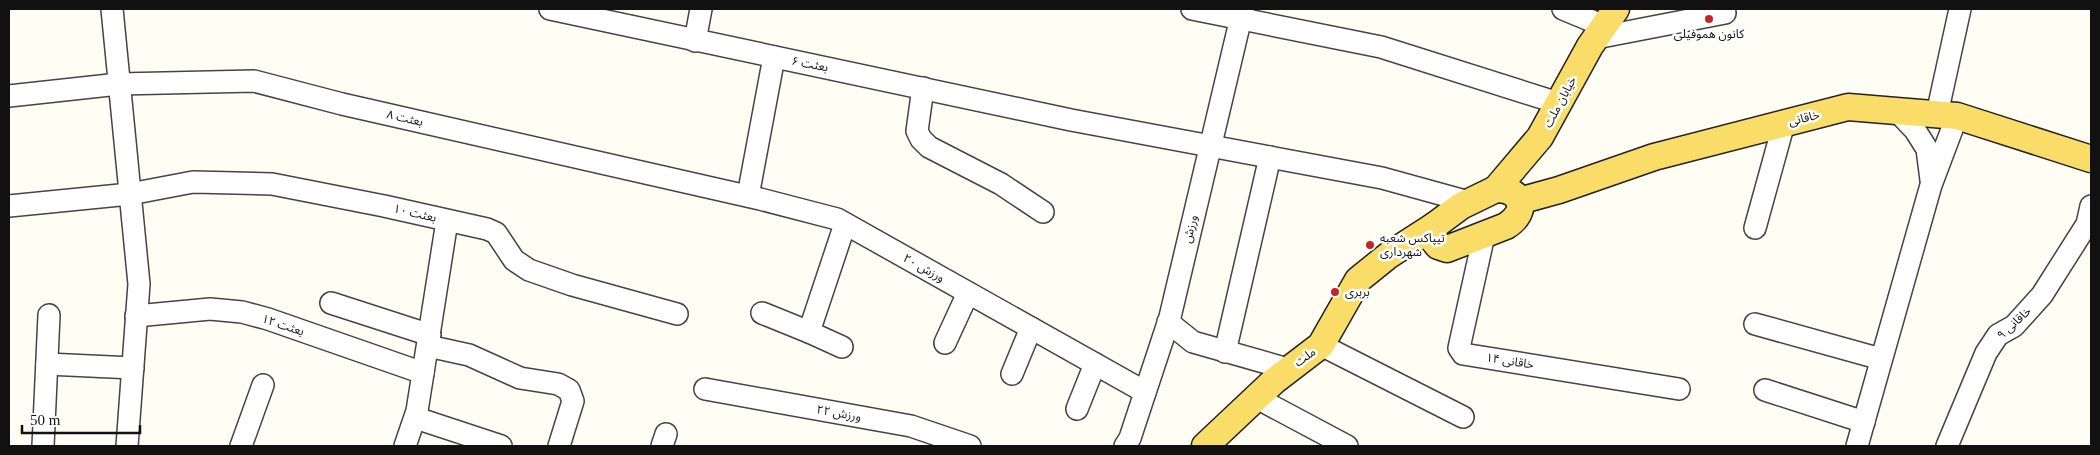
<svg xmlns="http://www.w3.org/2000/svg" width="2100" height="455" font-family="'Times New Roman','Noto Sans Arabic',serif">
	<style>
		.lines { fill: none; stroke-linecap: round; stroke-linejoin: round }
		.minor-casing { stroke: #444; stroke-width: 24 }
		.major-casing { stroke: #222; stroke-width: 29 }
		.minor { stroke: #fff; stroke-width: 21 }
		.major { stroke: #fadc69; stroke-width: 26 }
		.poi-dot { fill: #c42527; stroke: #fff; stroke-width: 2 }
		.labels { text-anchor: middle; stroke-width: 5; stroke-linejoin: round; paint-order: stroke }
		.poi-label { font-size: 12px; fill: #111; stroke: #fff; text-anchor: start }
		.street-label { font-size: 12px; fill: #111; stroke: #fff }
	</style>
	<rect width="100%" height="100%" fill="#fffdf4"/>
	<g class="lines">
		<!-- minor casing -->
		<g class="minor-casing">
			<g id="minor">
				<path d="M112 9 139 284 127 446"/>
				<path d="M550 9 1071 120 1382 178 1469 202"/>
				<path d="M1192 9 1381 47 1558 103"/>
				<path d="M1563 9 1604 26"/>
				<path d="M1596 38 1725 13"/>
				<path d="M695 41 701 9"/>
				<path d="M923 88 917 131 921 139 929 147 1001 184 1043 212"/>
				<path d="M9 96 119 84 254 81 342 104 760 199 837 219 1145 392"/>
				<path d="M1896 110 1915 130 1927 149 1931 180"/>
				<path d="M1937 114 1960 9"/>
				<path d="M748 196 774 57"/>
				<path d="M9 206 130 194 193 182 272 184 384 206 487 229 496 233 514 260 529 270 572 285 677 314"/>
				<path d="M1755 228 1784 123"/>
				<path d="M1484 235 1459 348 1463 354 1679 389"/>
				<path d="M331 303 430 335"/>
				<path d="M762 313 809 332 845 224"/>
				<path d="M136 316 210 309 242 312 268 319 423 373"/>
				<path d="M1168 322 1193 342 1288 369"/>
				<path d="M1755 324 1881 359"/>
				<path d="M809 332 842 347"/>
				<path d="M945 343 968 293"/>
				<path d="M1321 345 1463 417"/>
				<path d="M428 346 469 355 520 378 558 384 569 390 573 401 559 446"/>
				<path d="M1225 352 1270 157"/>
				<path d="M47 364 133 368"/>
				<path d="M1012 374 1031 328"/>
				<path d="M705 389 911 426 970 446"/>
				<path d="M1765 390 1864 422"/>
				<path d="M1255 397 1347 446"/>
				<path d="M1077 409 1095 364"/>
				<path d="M416 418 501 446"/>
				<path d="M43 446 49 315"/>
				<path d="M241 446 263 385"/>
				<path d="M405 446 417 411 447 221"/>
				<path d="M662 446 666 434"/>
				<path d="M1125 446 1130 438 1170 317 1243 9"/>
				<path d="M1857 446 1931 185 1957 116"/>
				<path d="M1947 446 1986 353 1998 335 2014 326 2042 295 2087 224 2091 206"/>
			</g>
		</g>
		<!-- major casing -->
		<g class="major-casing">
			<g id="major">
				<path d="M1496 189C1523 189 1529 212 1506 226L1447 249 1438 246 1433 240 1434 226 1461 206Z"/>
				<path d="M1496 189 1540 137 1590 46 1616 9"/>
				<path d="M1519 201 1559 190 1654 157 1848 107 1957 116 2091 159"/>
				<path d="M1205 446 1274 381 1321 345 1358 280 1389 255 1434 226"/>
			</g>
		</g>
		<!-- minor -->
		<use href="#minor" class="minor"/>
		<!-- major -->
		<use href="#major" class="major"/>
	</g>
	<!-- markers -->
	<g class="poi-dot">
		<circle cx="1709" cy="19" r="5"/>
		<circle cx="1370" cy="245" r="5"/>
		<circle cx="1335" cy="292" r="5"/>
	</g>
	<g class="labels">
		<!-- poi labels -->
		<g class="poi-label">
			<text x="1709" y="38" text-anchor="middle">کانون هموفیلی</text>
			<text x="1380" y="242">تیپاکس شعبه<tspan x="1380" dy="14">شهرداری</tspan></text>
			<text x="1345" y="296">بربری</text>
		</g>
		<!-- street labels -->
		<g class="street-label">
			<text transform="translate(810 64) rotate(11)" y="4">بعثت ۶</text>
			<text transform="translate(1560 102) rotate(-62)" y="4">خیابان ملت</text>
			<text transform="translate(405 118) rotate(13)" y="4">بعثت ٨</text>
			<text transform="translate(1804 118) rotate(-14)" y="4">خاقانی</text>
			<text transform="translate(415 213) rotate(13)" y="4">بعثت ۱۰</text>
			<text transform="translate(1190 229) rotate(-77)" y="4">ورزش</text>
			<text transform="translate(924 268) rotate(29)" y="4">ورزش ۲۰</text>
			<text transform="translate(2014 323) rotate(-43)" y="4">خاقانی ٩</text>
			<text transform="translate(283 325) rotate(18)" y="4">بعثت ۱۲</text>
			<text transform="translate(1305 357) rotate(-36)" y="4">ملت</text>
			<text transform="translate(1510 361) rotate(9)" y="4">خاقانی ۱۴</text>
			<text transform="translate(839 413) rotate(10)" y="4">ورزش ۲۲</text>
		</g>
	</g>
	<!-- border -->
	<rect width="2100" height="455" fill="none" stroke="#111111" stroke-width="20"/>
	<!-- scale -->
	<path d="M22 425v8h118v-8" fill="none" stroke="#111111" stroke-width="2.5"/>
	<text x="30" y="425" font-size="15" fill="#111111" stroke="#ffffff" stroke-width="4" paint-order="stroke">50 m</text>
</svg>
